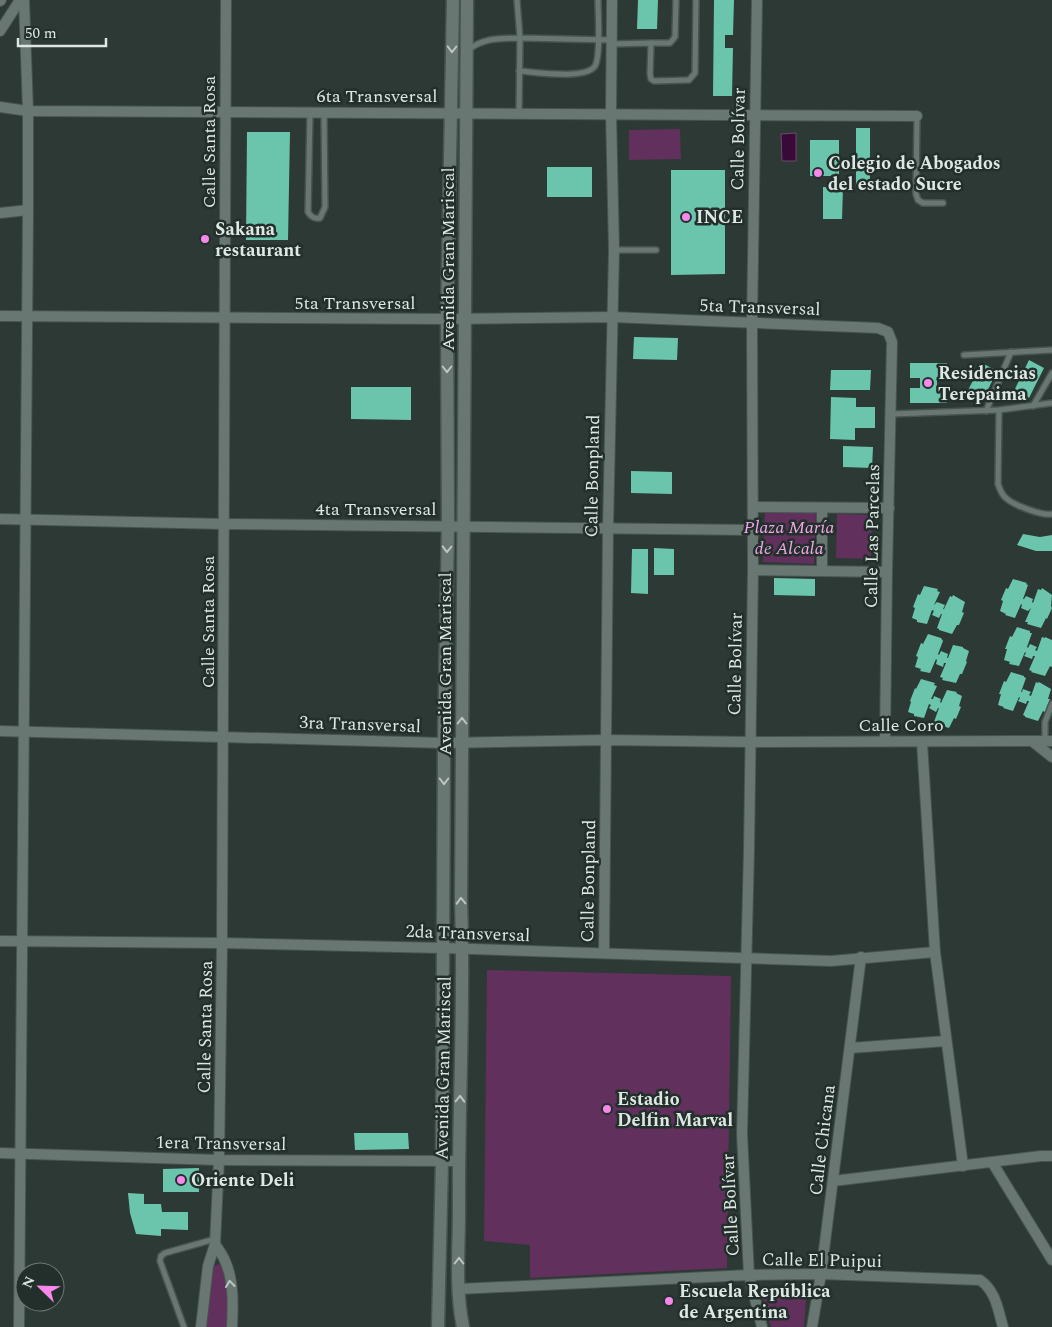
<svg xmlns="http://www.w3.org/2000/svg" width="1052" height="1327" viewBox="0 0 1052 1327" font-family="Spectral,serif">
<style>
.green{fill:#61305c}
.water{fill:#3a0a36;stroke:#6c4c6a}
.building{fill:#6bc5ac}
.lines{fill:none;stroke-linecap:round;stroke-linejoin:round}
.service-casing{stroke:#495450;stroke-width:8}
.minor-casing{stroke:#495450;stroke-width:12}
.tertiary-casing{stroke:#495450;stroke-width:15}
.service{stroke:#697773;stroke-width:5}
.minor{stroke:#697773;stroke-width:10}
.tertiary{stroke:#697773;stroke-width:12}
.oneway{stroke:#bcc5c2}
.poi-dot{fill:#f788eb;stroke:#222f2b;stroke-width:2}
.labels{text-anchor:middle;stroke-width:5;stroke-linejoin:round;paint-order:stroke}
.street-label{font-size:18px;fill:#dfe7e4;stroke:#222f2b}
.poi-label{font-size:18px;font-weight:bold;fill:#dfe7e4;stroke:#222f2b;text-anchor:start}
.park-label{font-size:18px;font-style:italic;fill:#f3a6e9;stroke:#222f2b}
</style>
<rect width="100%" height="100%" fill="#2c3935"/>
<!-- green -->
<g class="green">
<polygon points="680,129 681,159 629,160 629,130"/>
<polygon points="765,510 816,512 814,564 763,562"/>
<polygon points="837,514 872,515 871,559 836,558"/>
<polygon points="487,970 731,976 727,1268 530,1278 530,1245 484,1241"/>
<polygon points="219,1264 223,1265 230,1305 230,1327 203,1327 214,1266"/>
<polygon points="807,1285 804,1327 771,1327 759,1287"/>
</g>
<!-- water -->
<polygon class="water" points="796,133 796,161 782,161 781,134"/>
<!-- building -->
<g class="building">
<polygon points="638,0 658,0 657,29 637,29"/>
<polygon points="714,0 734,0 733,35 725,35 725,48 733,48 732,96 713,96"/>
<rect x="856" y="128" width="14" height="58"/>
<polygon points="247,132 290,132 288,240 246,240"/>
<rect x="810" y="140" width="29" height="36"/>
<rect x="547" y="167" width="45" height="30"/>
<polygon points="671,170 725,170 725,274 671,275"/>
<polygon points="823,187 843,188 842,219 823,219"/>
<polygon points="634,337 678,338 677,360 633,359"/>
<polygon points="1029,360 1044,368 1028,400 1013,393"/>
<polygon points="910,363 947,363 947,378 937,378 937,388 947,388 947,403 910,403 910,388 920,388 920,378 910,378"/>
<polygon points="982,363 997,371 981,404 965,396"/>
<polygon points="831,370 871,370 870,390 830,390"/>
<polygon points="351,387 411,387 411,420 351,419"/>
<polygon points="831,397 856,398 856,407 875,407 875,428 855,428 855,440 830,439"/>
<polygon points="843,446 873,447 872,468 843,467"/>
<polygon points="631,471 672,472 672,494 631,493"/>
<polygon points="1023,534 1040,537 1052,535 1052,551 1036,551 1017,545"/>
<polygon points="654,548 674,549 674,575 654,575"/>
<polygon points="632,549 648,549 648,594 631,593"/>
<polygon points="774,578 815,579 815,596 774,595"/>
<polygon points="1013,579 1027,583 1026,584 1028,585 1023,599 1024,599 1026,596 1033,599 1032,602 1033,603 1038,589 1041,590 1042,588 1052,595 1051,606 1052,608 1047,619 1046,618 1041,628 1027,624 1028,622 1025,622 1031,608 1028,611 1021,608 1022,605 1021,604 1015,618 1005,615 1006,614 1000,611 1003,601 1001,600 1006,588 1008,589"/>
<polygon points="924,586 938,589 937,591 940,592 934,605 937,602 945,605 943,609 944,609 950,596 952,597 953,595 965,602 962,612 964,613 959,625 957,625 952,634 939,630 939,629 937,628 942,614 941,614 939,618 932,615 934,611 932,610 927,624 917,622 917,620 912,618 915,608 913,607 918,594 920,595"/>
<polygon points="1017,627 1030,631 1030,633 1032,633 1027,647 1028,648 1030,644 1037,647 1035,650 1037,651 1042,637 1045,638 1045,637 1052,640 1052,666 1051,667 1050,666 1045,676 1031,672 1032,671 1029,670 1035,656 1033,656 1032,659 1024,656 1026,653 1025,652 1019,666 1009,664 1010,662 1004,660 1007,649 1005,649 1010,636 1012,637"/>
<polygon points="928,634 941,638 943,641 938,654 939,655 941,651 948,654 947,658 948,658 953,645 963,647 963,648 969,651 966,661 967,662 962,674 960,674 956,683 942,680 943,678 940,677 946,663 944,663 943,667 936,664 937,660 936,659 930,673 920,671 921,669 915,667 918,657 916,656 921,643 923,644"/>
<polygon points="1011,672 1024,676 1024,677 1026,678 1021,692 1022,692 1023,689 1031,692 1029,695 1031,696 1036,682 1038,683 1039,682 1051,689 1048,699 1050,699 1045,712 1043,711 1038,721 1025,717 1025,716 1023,715 1029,701 1027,701 1026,704 1018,701 1020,698 1019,697 1013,711 1003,708 1004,707 998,705 1001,694 999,694 1004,681 1006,682"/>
<polygon points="921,679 935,683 934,685 937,686 931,699 933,699 934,696 941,699 940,702 941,703 947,690 957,692 956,693 962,696 959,706 961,707 956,719 954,718 949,728 936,724 936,723 934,722 939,708 938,708 936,712 929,708 931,705 929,704 924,718 914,716 914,714 908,712 911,702 910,701 915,688 916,689"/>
<polygon points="354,1133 408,1133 409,1149 355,1150"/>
<polygon points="199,1168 199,1192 163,1192 163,1169"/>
<polygon points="128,1193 144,1194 144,1204 161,1204 162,1212 188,1212 188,1230 161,1229 161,1236 136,1234 130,1213"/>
</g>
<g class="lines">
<defs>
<g id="service">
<polyline points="517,0 520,38 611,40"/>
<polyline points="651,43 670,43 675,37 676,0"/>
<polyline points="612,44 651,43 650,74 651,79 654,81 689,80 695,73 696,0"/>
<path d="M 468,50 C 485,37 499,39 520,38 L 519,113"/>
<path d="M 519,71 C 535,72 586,80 595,66 C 601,56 598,14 598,0"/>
<path d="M 310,113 L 308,212 C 311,217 314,219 320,218 L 325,207 L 324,112"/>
<polyline points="917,116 916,194 918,200 923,203 943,203"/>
<polyline points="614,250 656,250"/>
<polyline points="964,355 1052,350"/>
<polyline points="1033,406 1052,373"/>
<path d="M 999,410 L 998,484 C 1000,489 1001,494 1006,498 C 1013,505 1042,516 1052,514"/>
<polyline points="986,411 1011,352"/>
<polyline points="891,414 999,410 1052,403"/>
<polyline points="1045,741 1045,722 1052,704"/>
<polyline points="184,1327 160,1261 161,1256 165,1253 215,1239"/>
</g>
<g id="minor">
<polyline points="757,0 752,323 753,570 749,850 742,1134 749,1275 762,1327"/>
<polyline points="0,1 1,0"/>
<polyline points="0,31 20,0"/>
<polyline points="0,107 28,111 917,116"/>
<polyline points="0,213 28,210"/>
<polyline points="0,316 447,319 612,317 878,328 888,332 892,342 887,572 885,741"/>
<polyline points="753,507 889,508"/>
<polyline points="0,519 224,524 752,530"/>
<polyline points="753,570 887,572"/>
<polyline points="822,571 822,508"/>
<polyline points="0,731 444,743 606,740 750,742 1052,741"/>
<polyline points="1032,741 1052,757"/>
<polyline points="922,742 935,952 963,1166"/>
<polyline points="0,941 222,943 443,948 831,961 935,952"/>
<polyline points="604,953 608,528 614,250 611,114 612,0"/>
<polyline points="850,1048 946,1041"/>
<polyline points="0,1153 219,1160 459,1161"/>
<polyline points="992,1162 1052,1260"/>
<polyline points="833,1181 1041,1156 1052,1156"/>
<path d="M 215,1244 C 218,1249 223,1255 225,1261 C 234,1280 233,1306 232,1327"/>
<path d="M 459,1289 L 749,1275 L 821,1274 L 980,1280 C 996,1291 998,1310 1003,1327"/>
<polyline points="19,1327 28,210 28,111 24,0"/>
<polyline points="201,1327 208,1266 215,1244 219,1160 222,943 226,0"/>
<polyline points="812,1327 821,1274 861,957"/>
</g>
<g id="tertiary">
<polyline points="438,1327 442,1161 444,743 448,526 447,319 453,0"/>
<path d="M 463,1327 C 455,1289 459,1248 459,1210 C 458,1107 465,1004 461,902 L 467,0"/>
</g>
</defs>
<!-- service casing -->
<use href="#service" class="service-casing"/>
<!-- minor casing -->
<use href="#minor" class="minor-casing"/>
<!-- tertiary casing -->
<use href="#tertiary" class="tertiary-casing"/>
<!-- service -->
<use href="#service" class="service"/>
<!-- minor -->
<use href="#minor" class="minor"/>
<!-- tertiary -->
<use href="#tertiary" class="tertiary"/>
</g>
<!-- one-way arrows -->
<defs><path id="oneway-chevron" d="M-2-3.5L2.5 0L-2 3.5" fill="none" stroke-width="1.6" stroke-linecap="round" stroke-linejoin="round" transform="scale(1.25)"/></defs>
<g class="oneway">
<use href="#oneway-chevron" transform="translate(452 49) rotate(91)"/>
<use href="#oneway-chevron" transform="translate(447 369) rotate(90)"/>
<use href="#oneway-chevron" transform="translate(447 549) rotate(91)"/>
<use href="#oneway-chevron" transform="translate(462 721) rotate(-90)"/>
<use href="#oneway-chevron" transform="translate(444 781) rotate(90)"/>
<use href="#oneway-chevron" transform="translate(461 901) rotate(-91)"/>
<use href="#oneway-chevron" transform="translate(460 1099) rotate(-89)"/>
<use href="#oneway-chevron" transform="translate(459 1261) rotate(-90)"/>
<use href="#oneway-chevron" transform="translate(230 1284) rotate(-96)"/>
</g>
<!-- markers -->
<g class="poi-dot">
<circle cx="818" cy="173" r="5"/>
<circle cx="686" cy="217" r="5"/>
<circle cx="205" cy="239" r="5"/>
<circle cx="928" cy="383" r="5"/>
<circle cx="607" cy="1109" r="5"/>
<circle cx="181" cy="1180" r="5"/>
<circle cx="669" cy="1301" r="5"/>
</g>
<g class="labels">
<!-- street labels -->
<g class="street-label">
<text x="377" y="102">6ta Transversal</text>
<text transform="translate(738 139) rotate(-89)" y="6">Calle Bolívar</text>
<text transform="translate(209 142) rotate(-90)" y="6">Calle Santa Rosa</text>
<text transform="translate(448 259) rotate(-90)" y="6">Avenida Gran Mariscal</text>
<text x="355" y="309">5ta Transversal</text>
<text transform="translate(760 307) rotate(2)" y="6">5ta Transversal</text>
<text transform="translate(592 476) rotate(-89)" y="6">Calle Bonpland</text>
<text x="376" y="515">4ta Transversal</text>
<text transform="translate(872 536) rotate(-89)" y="6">Calle Las Parcelas</text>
<text transform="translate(208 622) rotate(-90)" y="6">Calle Santa Rosa</text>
<text transform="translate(445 664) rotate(-90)" y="6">Avenida Gran Mariscal</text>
<text transform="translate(735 664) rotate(-89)" y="6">Calle Bolívar</text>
<text transform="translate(360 724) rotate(2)" y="6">3ra Transversal</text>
<text x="901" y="731">Calle Coro</text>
<text transform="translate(588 881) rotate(-89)" y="6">Calle Bonpland</text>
<text transform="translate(468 933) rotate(2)" y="6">2da Transversal</text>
<text transform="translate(205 1027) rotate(-89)" y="6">Calle Santa Rosa</text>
<text transform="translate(443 1068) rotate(-89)" y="6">Avenida Gran Mariscal</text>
<text transform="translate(822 1140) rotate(-83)" y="6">Calle Chicana</text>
<text transform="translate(221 1143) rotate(1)" y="6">1era Transversal</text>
<text transform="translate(730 1205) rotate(-93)" y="6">Calle Bolívar</text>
<text transform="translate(822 1260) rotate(1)" y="6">Calle El Puipui</text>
</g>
<!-- poi labels -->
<g class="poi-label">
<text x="828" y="169">Colegio de Abogados<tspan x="828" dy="21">del estado Sucre</tspan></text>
<text x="696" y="223">INCE</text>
<text x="215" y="235">Sakana<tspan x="215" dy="21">restaurant</tspan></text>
<text x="938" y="379">Residencias<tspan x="938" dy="21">Terepaima</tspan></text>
<text x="617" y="1105">Estadio<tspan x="617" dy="21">Delfin Marval</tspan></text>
<text x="191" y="1186">Oriente Deli</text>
<text x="679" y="1297">Escuela República<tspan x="679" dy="21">de Argentina</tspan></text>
</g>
<!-- park labels -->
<g class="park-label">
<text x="789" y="533">Plaza María<tspan x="789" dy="21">de Alcala</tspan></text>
</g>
</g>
<!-- north arrow -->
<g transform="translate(40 1287) rotate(293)"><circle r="24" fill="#222f2b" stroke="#6e7975"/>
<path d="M0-4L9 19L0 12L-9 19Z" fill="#f788eb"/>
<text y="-8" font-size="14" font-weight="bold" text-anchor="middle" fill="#dfe7e4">N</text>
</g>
<!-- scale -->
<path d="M18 38v8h88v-8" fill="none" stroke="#dfe7e4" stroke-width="2.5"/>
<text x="25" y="38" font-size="15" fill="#dfe7e4" stroke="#222f2b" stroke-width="4" paint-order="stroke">50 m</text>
</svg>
